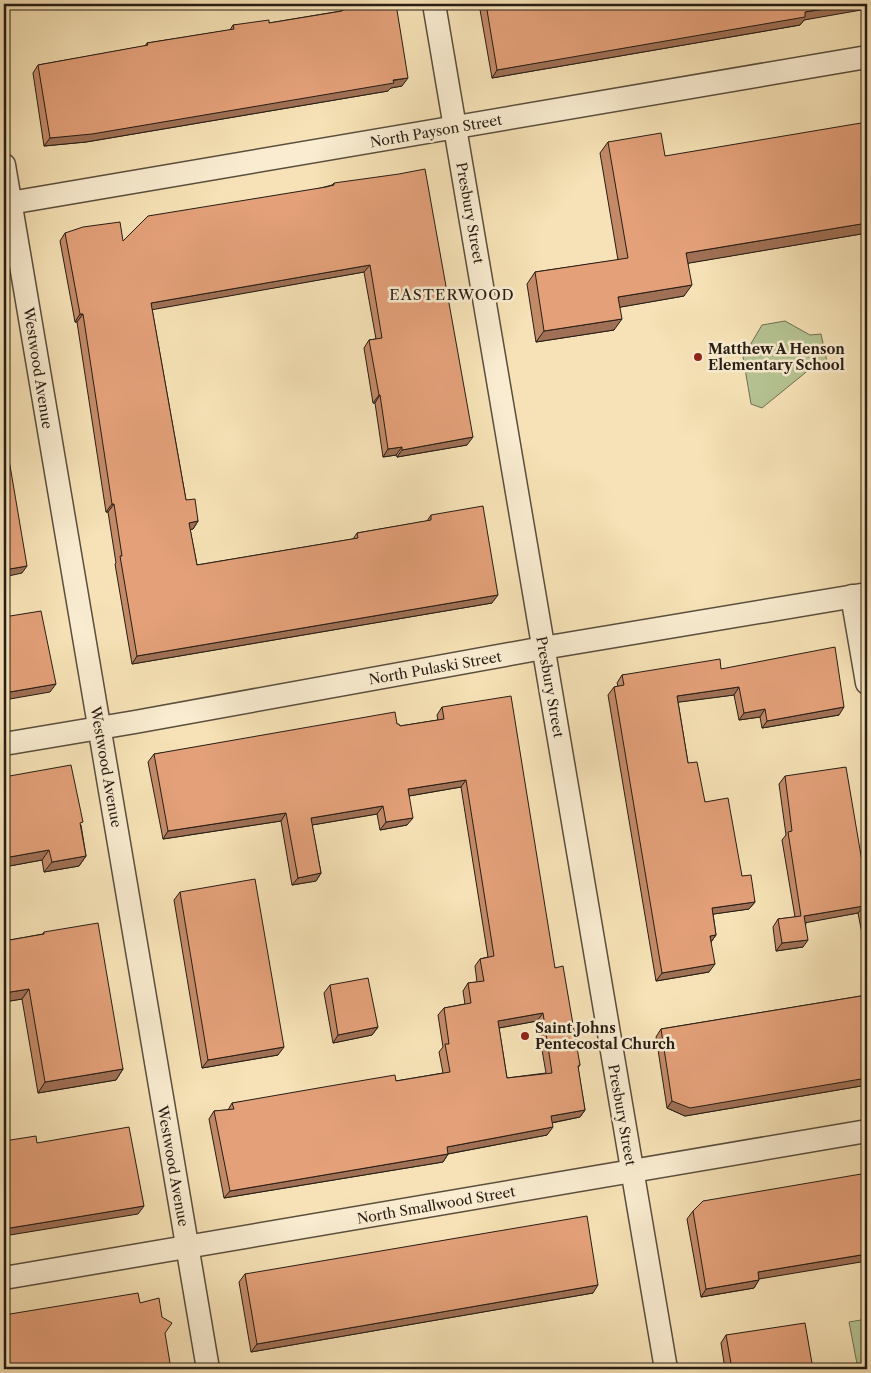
<svg xmlns="http://www.w3.org/2000/svg" width="871" height="1373" viewBox="0 0 871 1373" font-family="'Libre Caslon Text',serif">
<style>
.green{fill:#b6c493;stroke:#6e7054}
.lines{fill:none;stroke-linecap:round;stroke-linejoin:round}
.minor-casing{stroke:#5a4e3d;stroke-width:25}
.minor{stroke:#f9ecd0;stroke-width:22}
.wall{fill:#c38a68;stroke:#261d15;fill-rule:evenodd}
.shaded-wall{fill:#9f7055;stroke:#261d15}
.building{fill:#e3a079;stroke:#261d15;fill-rule:evenodd}
.poi-dot{fill:#8f2418;stroke:#f9ecd0;stroke-width:2}
.labels{text-anchor:middle;stroke-width:5;stroke-linejoin:round;paint-order:stroke}
.street-label{font-size:14px;fill:#261d15;stroke:#f9ecd0}
.poi-label{font-size:14px;font-weight:bold;fill:#261d15;stroke:#f9ecd0;text-anchor:start}
.neighbourhood-label{font-size:15px;letter-spacing:1px;fill:#261d15;stroke:#f9ecd0}
</style>
<rect width="100%" height="100%" fill="#f6e2b6"/>
<filter id="stains"><feTurbulence type="fractalNoise" baseFrequency=".004" numOctaves="4"/><feColorMatrix values="0 0 0 0 .2 0 0 0 0 .09 0 0 0 0 .02 0 0 0 .5 -.17"/></filter>
<radialGradient id="worn" r=".72"><stop offset=".6" stop-color="#630" stop-opacity="0"/><stop offset="1" stop-color="#630" stop-opacity=".3"/></radialGradient>
<!-- green -->
<g class="green">
<polygon points="785,321 810,335 821,334 827,362 816,364 762,408 751,404 743,357 762,325"/>
<polygon points="867,1319 867,1369 858,1369 849,1322"/>
</g>
<g class="lines">
<defs>
<g id="minor">
<polyline points="434,4 666,1369"/>
<polyline points="4,165 208,1369"/>
<polyline points="4,204 867,57"/>
<polyline points="852,596 867,683"/>
<polyline points="4,744 135,722 543,648 867,594"/>
<polyline points="4,1278 867,1131"/>
</g>
</defs>
<!-- minor casing -->
<use href="#minor" class="minor-casing"/>
<!-- minor -->
<use href="#minor" class="minor"/>
</g>
<!-- wall -->
<g class="wall">
<polygon points="479,4 867,4 804,20 800,25 492,78"/>
<polygon points="342,10 402,86 391,88 388,91 86,142 44,146 33,73 38,65 145,46 147,43 230,30 233,25 269,23 341,11"/>
<polygon points="608,142 665,156 867,233 688,263 684,296 620,307 614,330 536,342 527,284 535,272 618,260 600,153"/>
<polygon points="334,183 467,445 397,457 396,455 383,457 375,403 373,403 364,348 369,340 376,339 364,272 152,309 186,500 198,521 193,529 190,529 197,565 353,539 357,533 427,521 431,515 492,603 132,664 115,564 116,563 108,512 106,512 77,322 75,322 60,241 65,233 123,241 332,185"/>
<polygon points="721,669 839,715 762,728 760,717 739,720 734,695 678,702 688,763 705,802 755,902 749,909 713,914 716,935 711,942 709,972 656,981 608,695 614,687 618,686 617,683 622,675"/>
<path d="M 442,707 L 555,968 L 580,1065 L 578,1068 L 585,1110 L 580,1117 L 552,1123 L 547,1135 L 448,1154 L 443,1162 L 224,1198 L 209,1119 L 214,1111 L 228,1110 L 232,1103 L 396,1081 L 443,1073 L 439,1052 L 443,1047 L 438,1015 L 444,1008 L 465,1004 L 463,991 L 468,983 L 477,982 L 475,966 L 480,959 L 488,957 L 461,787 L 409,796 L 407,825 L 380,830 L 377,814 L 312,825 L 321,873 L 316,881 L 292,885 L 281,821 L 163,839 L 148,762 L 154,754 L 397,724 L 400,726 L 438,720 L 437,715 ZM 537,1021 L 546,1073 L 507,1078 L 499,1028 Z"/>
<polygon points="785,776 867,891 867,944 864,944 858,913 806,922 803,947 776,951 773,927 778,919 795,917 782,840 786,835 779,784"/>
<polygon points="4,777 81,825 86,856 79,866 44,872 42,860 4,867"/>
<polygon points="180,892 278,1055 202,1068 174,900"/>
<polygon points="44,932 123,1069 116,1080 38,1093 22,999 4,1002 4,941 43,934"/>
<polygon points="330,985 378,1027 372,1035 333,1043 324,993"/>
<polygon points="867,995 867,1085 685,1116 667,1108 656,1037 661,1029"/>
<polygon points="693,1211 759,1279 754,1288 701,1297 687,1219"/>
<polygon points="245,1274 593,1293 251,1352 239,1282"/>
<polygon points="726,1335 813,1369 725,1369 721,1343"/>
</g>
<!-- shaded-wall -->
<g class="shaded-wall">
<polygon points="856,4 867,4 867,9 804,20 800,25 492,78 497,70 805,12"/>
<polygon points="408,78 402,86 391,88 388,91 86,142 44,146 50,138"/>
<polygon points="867,223 867,233 678,265 686,253"/>
<polygon points="370,265 364,272 145,311 151,303"/>
<polygon points="692,285 684,296 610,309 618,297"/>
<polygon points="80,314 83,314 77,322 75,322"/>
<polygon points="622,319 614,330 536,342 544,331"/>
<polygon points="379,395 380,395 375,403 373,403"/>
<polygon points="473,437 467,445 397,457 402,450"/>
<polygon points="402,447 396,455 383,457 388,449"/>
<polygon points="112,504 114,504 108,512 106,512"/>
<polygon points="198,521 193,529 184,531 189,523"/>
<polygon points="27,566 22,573 4,577 4,570"/>
<polygon points="498,595 492,603 132,664 137,656"/>
<polygon points="56,684 50,692 4,700 4,693"/>
<polygon points="739,687 734,695 672,703 677,696"/>
<polygon points="844,707 839,715 762,728 767,721"/>
<polygon points="765,709 760,717 739,720 744,713"/>
<polygon points="466,780 461,787 403,797 408,789"/>
<polygon points="383,806 377,814 306,826 311,818"/>
<polygon points="286,813 281,821 163,839 168,831"/>
<polygon points="413,818 407,825 380,830 386,822"/>
<polygon points="49,850 42,860 4,867 4,858"/>
<polygon points="86,856 79,866 44,872 52,862"/>
<polygon points="321,873 316,881 292,885 298,878"/>
<polygon points="755,902 749,909 707,915 712,908"/>
<polygon points="864,906 858,913 799,924 804,916"/>
<polygon points="716,935 711,942 710,936"/>
<polygon points="808,940 803,947 776,951 782,943"/>
<polygon points="715,964 709,972 656,981 662,973"/>
<polygon points="29,989 22,999 4,1002 4,993"/>
<polygon points="543,1013 537,1021 493,1029 498,1021"/>
<polygon points="378,1027 372,1035 333,1043 338,1035"/>
<polygon points="284,1047 278,1055 202,1068 208,1060"/>
<polygon points="123,1069 116,1080 38,1093 45,1082"/>
<polygon points="867,1078 867,1085 685,1116 667,1108 672,1101"/>
<polygon points="585,1110 580,1117 545,1124 551,1116"/>
<polygon points="553,1127 547,1135 442,1155 447,1147"/>
<polygon points="448,1154 443,1162 224,1198 230,1191"/>
<polygon points="144,1206 138,1214 4,1236 4,1229"/>
<polygon points="867,1254 867,1261 753,1280 758,1272"/>
<polygon points="759,1280 754,1288 701,1297 706,1289"/>
<polygon points="598,1285 593,1293 251,1352 257,1344"/>
</g>
<!-- building -->
<g class="building">
<polygon points="389,4 396,4 408,78 393,80 394,83 92,134 50,138 38,65 148,45 147,43 234,29 233,25 269,20 269,23 342,11 342,10"/>
<polygon points="486,4 856,4 805,12 805,17 497,70"/>
<polygon points="867,122 867,223 686,253 692,285 618,297 622,319 544,331 535,272 628,258 608,142 661,133 665,156"/>
<polygon points="425,169 473,437 402,450 402,447 388,449 380,395 379,395 369,340 382,338 370,265 151,303 186,500 195,499 198,521 189,523 197,565 358,538 357,533 431,520 431,515 483,506 498,595 137,656 120,556 122,556 114,504 112,504 83,314 80,314 65,233 83,227 120,222 123,241 148,216 326,187 334,185 334,183 399,174"/>
<polygon points="4,430 27,566 4,570"/>
<polygon points="41,611 56,684 4,693 4,617"/>
<polygon points="835,647 844,707 767,721 765,709 744,713 739,687 677,696 688,763 697,762 705,802 728,798 742,876 751,875 755,902 712,908 716,935 710,936 715,964 662,973 614,687 624,685 622,675 720,659 721,669"/>
<path d="M 511,696 L 555,968 L 563,966 L 580,1065 L 578,1066 L 585,1110 L 551,1116 L 553,1127 L 447,1147 L 448,1154 L 230,1191 L 214,1111 L 234,1109 L 232,1103 L 324,1087 L 395,1075 L 396,1081 L 450,1072 L 445,1044 L 449,1044 L 444,1008 L 471,1003 L 468,983 L 484,981 L 480,959 L 494,956 L 466,780 L 408,789 L 413,818 L 386,822 L 383,806 L 311,818 L 321,873 L 298,878 L 286,813 L 168,831 L 154,754 L 395,712 L 397,724 L 399,724 L 400,726 L 444,719 L 442,707 ZM 543,1013 L 552,1073 L 507,1078 L 498,1021 Z"/>
<polygon points="71,765 83,822 80,823 86,856 52,862 49,850 4,858 4,777"/>
<polygon points="846,767 867,891 867,924 864,906 804,916 808,940 782,943 778,919 801,916 788,832 792,831 785,776"/>
<polygon points="255,879 284,1047 208,1060 180,892"/>
<polygon points="98,923 123,1069 45,1082 29,989 4,993 4,941 44,934 44,932"/>
<polygon points="368,978 378,1027 338,1035 330,985"/>
<polygon points="867,995 867,1078 690,1108 672,1101 661,1029"/>
<polygon points="129,1127 144,1206 4,1229 4,1141 36,1136 37,1143"/>
<polygon points="867,1173 867,1254 758,1272 759,1280 706,1289 693,1211 703,1201"/>
<polygon points="587,1216 598,1285 257,1344 245,1274"/>
<polygon points="138,1293 140,1303 159,1298 162,1317 172,1323 165,1333 171,1369 4,1369 4,1315"/>
<polygon points="805,1323 813,1369 732,1369 726,1335"/>
<polygon points="632,1365 632,1369 609,1369"/>
</g>
<!-- markers -->
<g class="poi-dot">
<circle cx="698" cy="357" r="5"/>
<circle cx="525" cy="1036" r="5"/>
</g>
<g class="labels">
<!-- street labels -->
<g class="street-label">
<text transform="translate(436 131) rotate(-10)" y="5">North Payson Street</text>
<text transform="translate(470 213) rotate(80)" y="5">Presbury Street</text>
<text transform="translate(38 368) rotate(81)" y="5">Westwood Avenue</text>
<text transform="translate(435 668) rotate(-10)" y="5">North Pulaski Street</text>
<text transform="translate(550 687) rotate(80)" y="5">Presbury Street</text>
<text transform="translate(106 767) rotate(80)" y="5">Westwood Avenue</text>
<text transform="translate(622 1115) rotate(80)" y="5">Presbury Street</text>
<text transform="translate(173 1166) rotate(80)" y="5">Westwood Avenue</text>
<text transform="translate(436 1205) rotate(-10)" y="5">North Smallwood Street</text>
</g>
<!-- poi labels -->
<g class="poi-label">
<text x="708" y="354">Matthew A Henson<tspan x="708" dy="16">Elementary School</tspan></text>
<text x="535" y="1033">Saint Johns<tspan x="535" dy="16">Pentecostal Church</tspan></text>
</g>
<!-- neighbourhood labels -->
<g class="neighbourhood-label">
<text x="452" y="300">EASTERWOOD</text>
</g>
</g>
<!-- margin -->
<rect width="871" height="1373" fill="none" stroke="#f6e2b6" stroke-width="20"/>
<rect x="5" y="5" width="861" height="1363" fill="none" stroke="#261d15" stroke-width="2.5"/>
<rect x="10" y="10" width="851" height="1353" fill="none" stroke="#261d15"/>
<rect width="100%" height="100%" filter="url(#stains)"/>
<rect width="100%" height="100%" fill="url(#worn)"/>
</svg>
